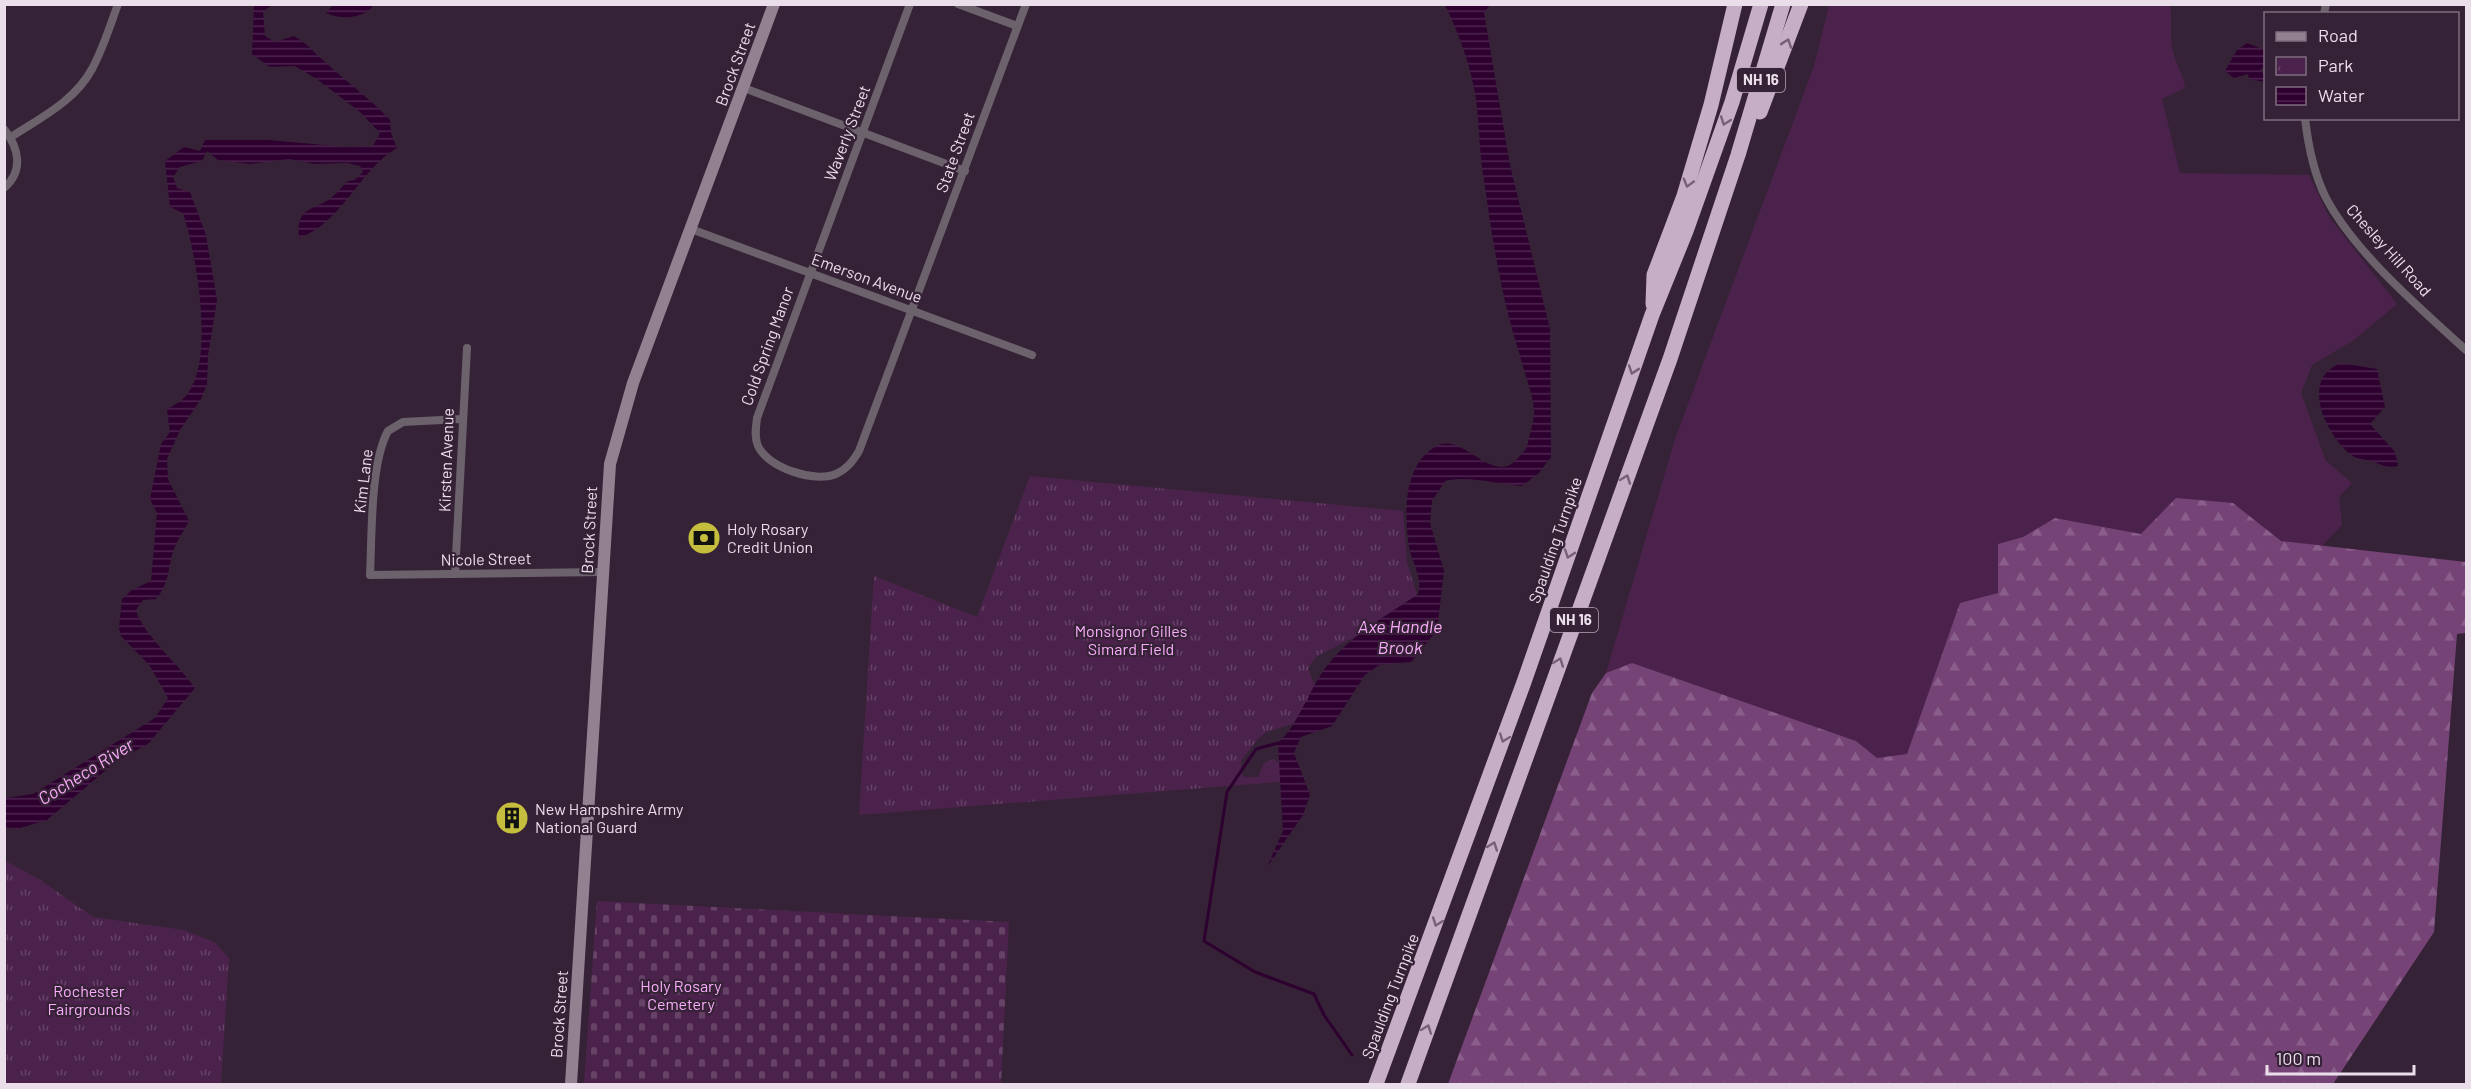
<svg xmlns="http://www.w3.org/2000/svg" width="2471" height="1089" viewBox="0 0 2471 1089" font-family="Barlow,sans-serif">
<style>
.green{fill:#4b224c}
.forest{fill:url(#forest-firs)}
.cemetery{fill:url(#cemetery-stones)}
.park{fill:url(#park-tufts)}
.water{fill:url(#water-rules)}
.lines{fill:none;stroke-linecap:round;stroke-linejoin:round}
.stream{stroke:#2d0030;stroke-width:3}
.street{stroke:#6c626c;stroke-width:8}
.secondary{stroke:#918191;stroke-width:12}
.highway{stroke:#c7aec7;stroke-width:15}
.oneway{stroke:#776177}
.labels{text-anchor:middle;stroke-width:4.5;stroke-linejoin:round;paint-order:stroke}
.shield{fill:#362236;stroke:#b5a6b5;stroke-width:1.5}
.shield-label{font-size:15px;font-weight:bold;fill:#ebdeeb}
.street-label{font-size:16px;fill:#ebdeeb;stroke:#362236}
.poi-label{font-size:16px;fill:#ebdeeb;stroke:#362236;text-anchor:start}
.park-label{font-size:16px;fill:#f9adfa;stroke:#362236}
.water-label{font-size:18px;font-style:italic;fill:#f7abf8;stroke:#362236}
</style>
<defs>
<pattern id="forest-firs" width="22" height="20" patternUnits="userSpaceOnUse" patternTransform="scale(1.5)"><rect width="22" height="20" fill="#764377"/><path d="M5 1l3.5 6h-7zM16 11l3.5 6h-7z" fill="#8a5e8a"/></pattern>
<pattern id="cemetery-stones" width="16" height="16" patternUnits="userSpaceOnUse" patternTransform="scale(1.5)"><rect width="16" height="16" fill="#4b224c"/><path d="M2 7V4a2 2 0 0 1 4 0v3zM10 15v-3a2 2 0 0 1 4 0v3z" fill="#654266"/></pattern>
<pattern id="park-tufts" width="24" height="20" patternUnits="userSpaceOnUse" patternTransform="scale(1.5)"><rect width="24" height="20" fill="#4b224c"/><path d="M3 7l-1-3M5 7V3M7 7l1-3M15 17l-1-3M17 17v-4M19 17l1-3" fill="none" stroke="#654266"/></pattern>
<pattern id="water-rules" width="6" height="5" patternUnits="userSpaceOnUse" patternTransform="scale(1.5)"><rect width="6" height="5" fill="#2d0030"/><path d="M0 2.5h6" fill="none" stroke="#4c254e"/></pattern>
</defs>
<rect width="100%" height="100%" fill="#362236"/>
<!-- green -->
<path class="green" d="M 1829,5 L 2170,5 C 2173,20 2169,37 2173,52 C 2176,65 2184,75 2185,88 L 2162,99 L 2180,173 L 2309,175 L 2329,217 L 2397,304 L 2354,340 L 2312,365 L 2301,393 L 2326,461 L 2352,483 L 2339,497 L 2342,525 L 2322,546 L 2280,541 L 2233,503 L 2141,534 L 2055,518 L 2023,537 L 1998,544 L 1998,593 L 1960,604 L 1907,754 L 1877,758 L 1856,741 L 1632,663 L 1606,673 L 1675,439 L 1814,66 Z"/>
<!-- forest -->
<polygon class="forest" points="2176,498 2233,503 2281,541 2466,562 2466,633 2457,634 2434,932 2333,1084 1448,1084 1592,693 1606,673 1632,663 1856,741 1877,758 1907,754 1960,603 1998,593 1998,544 2023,537 2055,518 2141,534"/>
<!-- cemetery -->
<polygon class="cemetery" points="597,901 1009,922 1001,1084 584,1084"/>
<!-- park -->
<g class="park">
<polygon points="1030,476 1403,511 1407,563 1420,604 1317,656 1308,668 1315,687 1309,713 1292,724 1266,732 1257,740 1241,761 1241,773 1245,777 1258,777 1264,763 1273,759 1282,764 1291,781 859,815 874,576 977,617"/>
<polygon points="4,860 42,881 93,917 184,930 214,942 229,958 221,1084 5,1084"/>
</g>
<!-- water -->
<g class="water">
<path d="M 256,5 L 273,5 L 263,11 L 265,36 L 275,42 L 294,36 C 307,43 312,51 323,60 C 345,81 370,98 390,120 L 391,133 L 397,148 C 359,170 342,223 299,238 C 295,206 314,211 331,198 C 337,193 343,186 348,181 L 355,180 L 363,172 L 360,166 L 347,163 L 314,164 L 289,159 L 249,164 L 218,160 L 207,151 L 202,161 L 180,167 L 173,177 L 177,188 L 190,192 L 206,235 L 217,300 L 208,355 L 207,384 L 201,399 L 180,430 L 167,459 L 168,479 L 189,521 C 184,531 175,543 172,555 C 168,571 168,585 156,599 L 143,600 L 136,610 C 141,632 180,666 195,688 L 148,744 L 118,760 L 47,820 L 17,829 L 5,827 L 5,798 L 33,794 L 155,718 L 168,698 L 150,666 L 121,636 L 119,628 L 122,599 L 132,590 L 151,581 L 157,513 L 150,499 L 161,444 L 170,432 L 167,410 C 173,405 184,400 188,393 C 215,357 196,253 183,213 L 170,207 L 165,161 L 184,147 L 200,151 L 205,140 L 269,140 L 346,147 L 373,146 L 380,133 L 360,112 L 318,80 L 295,66 L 270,67 L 252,54 L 254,6 Z"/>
<path d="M 333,5 L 333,4 L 374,5 C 363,19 342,20 326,13 Z"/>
<path d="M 1445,5 L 1490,5 L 1484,13 L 1510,165 L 1550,329 L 1551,457 L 1539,473 L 1522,486 C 1497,484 1468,475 1445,481 L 1432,501 L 1430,523 L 1444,571 L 1437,630 L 1411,662 L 1379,665 L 1365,675 L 1332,726 L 1301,737 L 1294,753 L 1310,795 L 1303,815 L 1267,867 L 1283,831 L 1278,743 C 1302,720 1309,687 1330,662 C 1353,634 1388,615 1418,594 C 1423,576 1412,564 1409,547 C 1404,514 1403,466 1435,447 C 1464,429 1492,490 1519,457 C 1521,454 1526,450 1527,446 C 1528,444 1534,418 1534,415 C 1535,405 1530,390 1527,380 C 1519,351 1509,322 1503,292 C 1494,251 1488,208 1482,167 C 1479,144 1479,121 1476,99 C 1471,66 1459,34 1445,5 Z"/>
<polygon points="2247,43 2265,50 2265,66 2260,70 2265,75 2265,82 2249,79 2248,74 2234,78 2225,71 2237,50"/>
<path d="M 2341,363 L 2377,369 L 2385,407 L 2370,424 L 2395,452 L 2398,466 C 2386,468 2382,465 2372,461 C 2365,459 2357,460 2350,454 C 2326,434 2299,379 2341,363 Z"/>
</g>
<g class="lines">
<!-- stream -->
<polyline class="stream" points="1278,743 1256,749 1227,792 1204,941 1255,972 1314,994 1324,1015 1352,1055"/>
<!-- street -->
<g class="street">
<path d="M 910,4 L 757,418 C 756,427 754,437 758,446 C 768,468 815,483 836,474 C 847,469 853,461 859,451 L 1026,4"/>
<polyline points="958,4 1017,26"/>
<polyline points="2324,14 2326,4"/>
<polyline points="744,88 965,171"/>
<path d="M 2305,118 C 2308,145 2314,174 2326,198 C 2355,253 2421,309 2466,350"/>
<path d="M 4,129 C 19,148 24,171 4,188"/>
<path d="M 11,137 C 40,118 75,101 92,69 C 103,49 110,26 118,4"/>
<polyline points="691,229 1032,355"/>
<path d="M 461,419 L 403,422 L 388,431 C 370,463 372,537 370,575 L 603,572"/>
<polyline points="455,574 467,348"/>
</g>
<!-- secondary -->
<polyline class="secondary" points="571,1084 610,464 633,383 774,4"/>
<!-- highway -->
<g class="highway">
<polyline points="1760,112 1801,4"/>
<polyline points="1653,304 1654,275 1684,196 1711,105 1735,4"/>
<polyline points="1376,1084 1524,682 1652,315 1686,231 1732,102 1761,4"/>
<polyline points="1408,1084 1670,359 1738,155 1783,4"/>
</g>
</g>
<!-- one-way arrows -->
<defs><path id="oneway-chevron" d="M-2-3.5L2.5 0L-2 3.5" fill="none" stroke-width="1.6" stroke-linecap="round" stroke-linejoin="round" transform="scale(1.5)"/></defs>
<g class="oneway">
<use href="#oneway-chevron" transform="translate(1787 43) rotate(-71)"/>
<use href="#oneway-chevron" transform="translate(1725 121) rotate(110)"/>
<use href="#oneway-chevron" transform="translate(1688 183) rotate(106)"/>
<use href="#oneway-chevron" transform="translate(1633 370) rotate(109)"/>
<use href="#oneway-chevron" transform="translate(1626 479) rotate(-70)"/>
<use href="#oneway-chevron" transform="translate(1569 554) rotate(109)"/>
<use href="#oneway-chevron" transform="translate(1559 662) rotate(-70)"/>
<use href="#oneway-chevron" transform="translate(1504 738) rotate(110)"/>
<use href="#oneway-chevron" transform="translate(1493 846) rotate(-70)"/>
<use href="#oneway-chevron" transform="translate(1437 922) rotate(110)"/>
<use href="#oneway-chevron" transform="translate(1427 1029) rotate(-70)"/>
</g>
<!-- icons -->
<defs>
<symbol id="bank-disc" viewBox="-11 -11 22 22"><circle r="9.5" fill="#c4bd3e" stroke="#362236"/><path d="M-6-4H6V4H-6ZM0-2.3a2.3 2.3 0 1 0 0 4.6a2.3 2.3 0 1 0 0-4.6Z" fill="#111"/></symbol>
<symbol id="building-disc" viewBox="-11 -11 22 22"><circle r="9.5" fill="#c4bd3e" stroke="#362236"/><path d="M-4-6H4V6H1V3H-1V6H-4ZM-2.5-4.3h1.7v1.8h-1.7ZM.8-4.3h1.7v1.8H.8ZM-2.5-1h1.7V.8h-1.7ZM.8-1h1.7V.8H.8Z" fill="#111"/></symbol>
</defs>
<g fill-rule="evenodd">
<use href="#bank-disc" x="685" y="519" width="38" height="38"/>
<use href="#building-disc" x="493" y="799" width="38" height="38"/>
</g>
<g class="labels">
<!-- shield labels -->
<g class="shield">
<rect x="1737" y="68" width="48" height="24" rx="4.5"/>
<rect x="1550" y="608" width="48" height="24" rx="4.5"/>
</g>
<g class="shield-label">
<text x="1761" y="85">NH 16</text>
<text x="1574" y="625">NH 16</text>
</g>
<!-- street labels -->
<g class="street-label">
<text transform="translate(735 64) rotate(-70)" y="6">Brock Street</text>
<text transform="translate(847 133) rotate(-69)" y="6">Waverly Street</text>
<text transform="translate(955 152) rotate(-70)" y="6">State Street</text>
<text transform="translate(2389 250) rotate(48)" y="6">Chesley Hill Road</text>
<text transform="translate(867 278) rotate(20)" y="6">Emerson Avenue</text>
<text transform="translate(767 346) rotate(-70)" y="6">Cold Spring Manor</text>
<text transform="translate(446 460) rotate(-88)" y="6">Kirsten Avenue</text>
<text transform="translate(363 481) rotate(-83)" y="6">Kim Lane</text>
<text transform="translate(589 530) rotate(-87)" y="6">Brock Street</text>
<text transform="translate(1555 540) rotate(-71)" y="6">Spaulding Turnpike</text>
<text transform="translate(486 559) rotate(-1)" y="6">Nicole Street</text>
<text transform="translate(1390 996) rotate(-69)" y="6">Spaulding Turnpike</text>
<text transform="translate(559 1014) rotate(-86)" y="6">Brock Street</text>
</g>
<!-- poi labels -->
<g class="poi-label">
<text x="727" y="535">Holy Rosary<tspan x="727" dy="18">Credit Union</tspan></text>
<text x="535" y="815">New Hampshire Army<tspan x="535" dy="18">National Guard</tspan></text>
</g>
<!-- park labels -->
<g class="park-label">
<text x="1131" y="637">Monsignor Gilles<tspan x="1131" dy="18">Simard Field</tspan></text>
<text x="681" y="992">Holy Rosary<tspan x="681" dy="18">Cemetery</tspan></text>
<text x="89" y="997">Rochester<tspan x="89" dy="18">Fairgrounds</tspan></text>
</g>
<!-- water labels -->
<g class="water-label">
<text x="1400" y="633">Axe Handle<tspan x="1400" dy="21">Brook</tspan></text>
<text transform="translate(86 772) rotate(-32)" y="6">Cocheco River</text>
</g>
</g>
<!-- border -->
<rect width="2471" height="1089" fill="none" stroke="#ebdeeb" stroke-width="12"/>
<!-- legend -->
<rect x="2264" y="12" width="195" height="108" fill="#362236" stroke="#7e6d7e" stroke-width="1.5"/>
<rect x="2276" y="32" width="30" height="9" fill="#918191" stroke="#7e6d7e" stroke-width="1.5"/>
<text x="2318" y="42" font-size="18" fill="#ebdeeb">Road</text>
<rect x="2276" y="57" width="30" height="18" fill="url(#park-tufts)" stroke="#7e6d7e" stroke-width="1.5"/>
<text x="2318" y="72" font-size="18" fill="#ebdeeb">Park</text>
<rect x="2276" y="87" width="30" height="18" fill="url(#water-rules)" stroke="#7e6d7e" stroke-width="1.5"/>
<text x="2318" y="102" font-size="18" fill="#ebdeeb">Water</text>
<!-- scale -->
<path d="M2267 1065v9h147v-9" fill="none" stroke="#ebdeeb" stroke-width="3"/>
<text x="2276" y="1065" font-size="18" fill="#ebdeeb" stroke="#362236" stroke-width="4.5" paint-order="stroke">100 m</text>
</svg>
